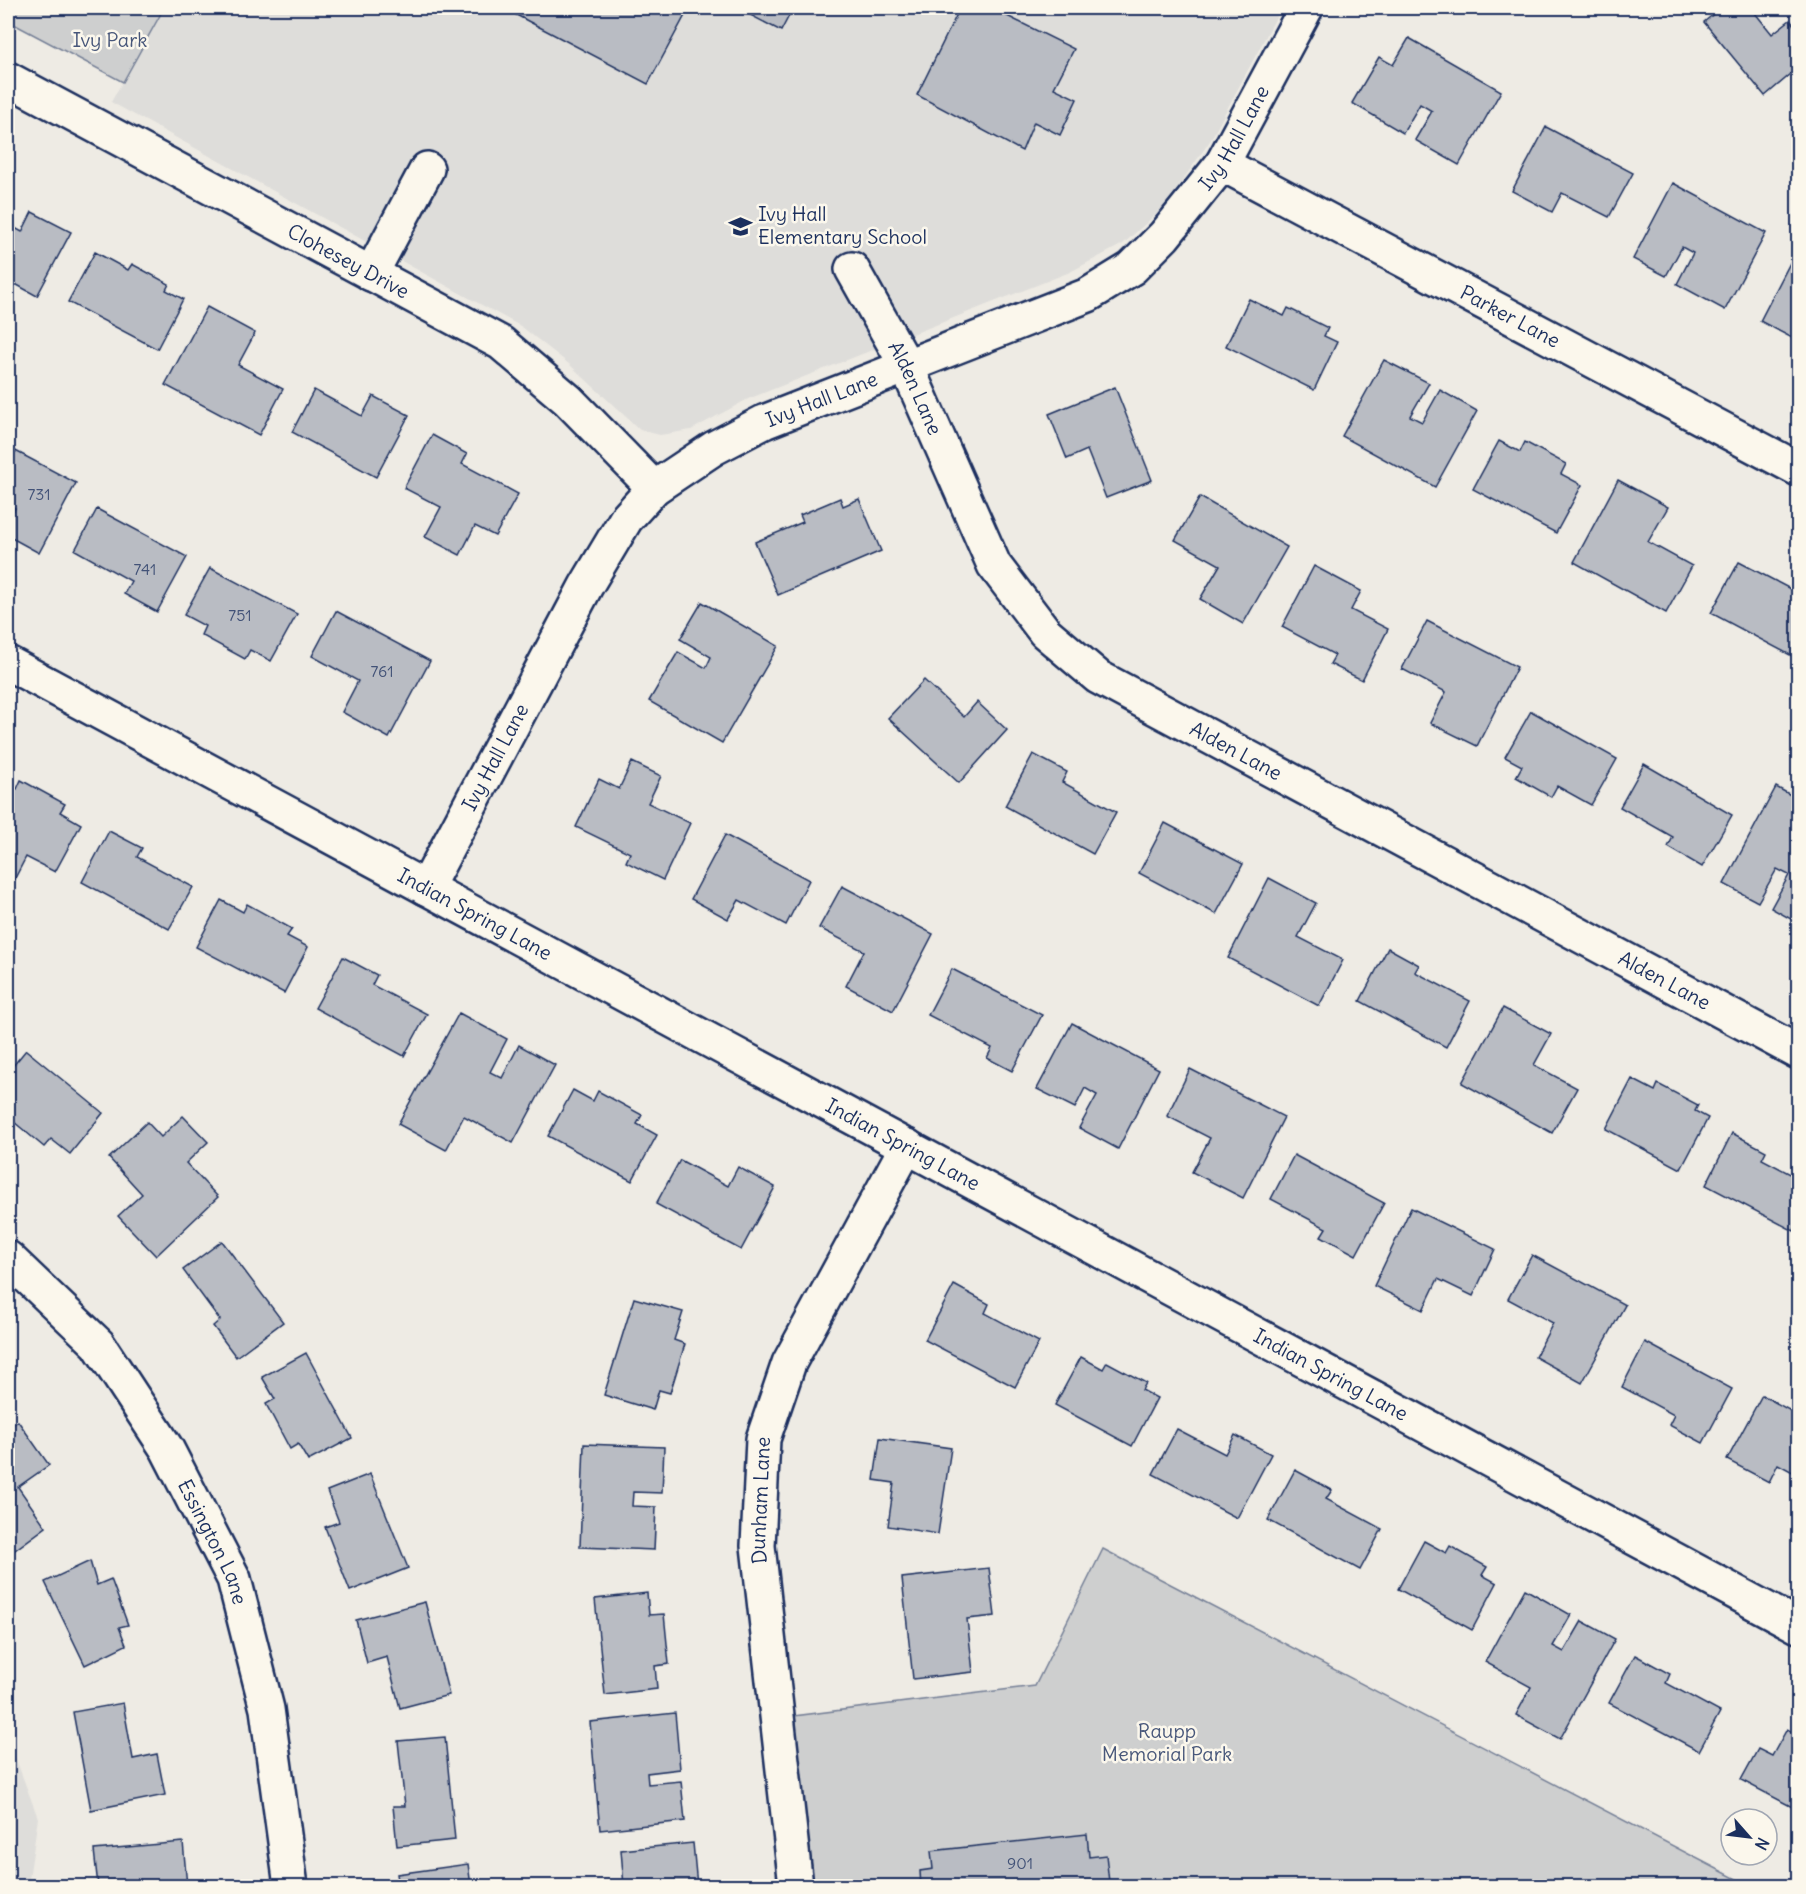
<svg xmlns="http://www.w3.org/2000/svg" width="1806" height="1894" viewBox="0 0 1806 1894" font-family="Delius,sans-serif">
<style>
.built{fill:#deddda}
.green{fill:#cecfcf;stroke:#747f96;stroke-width:1.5}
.building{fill:#b9bcc3;stroke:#1b2f5e;stroke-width:1.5}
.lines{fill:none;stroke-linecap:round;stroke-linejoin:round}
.minor-casing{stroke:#1b2f5e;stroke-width:38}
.minor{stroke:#fbf7ec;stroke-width:33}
.labels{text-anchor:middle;stroke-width:5;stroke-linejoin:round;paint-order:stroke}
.number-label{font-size:16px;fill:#425277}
.park-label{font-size:20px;fill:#48577a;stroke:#fbf7ec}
.street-label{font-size:20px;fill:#1b2f5e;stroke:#fbf7ec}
.poi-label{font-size:20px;fill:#1b2f5e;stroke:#fbf7ec;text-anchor:start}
</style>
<rect width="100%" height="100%" fill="#eeebe4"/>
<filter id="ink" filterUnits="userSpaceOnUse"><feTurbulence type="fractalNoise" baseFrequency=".0167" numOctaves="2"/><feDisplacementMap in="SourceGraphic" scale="12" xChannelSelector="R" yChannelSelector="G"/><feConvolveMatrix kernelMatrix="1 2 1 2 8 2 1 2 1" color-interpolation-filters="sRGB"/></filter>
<g filter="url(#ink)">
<!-- built -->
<g class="built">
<polygon points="164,8 1281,8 1210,141 1164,207 1123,244 1070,272 748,399 691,430 660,435 640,430 569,364 522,327 111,102"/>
<polygon points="8,1738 38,1818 28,1886 8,1886"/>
</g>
<!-- green -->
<g class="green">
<polygon points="8,8 164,8 123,82 8,21"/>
<polygon points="1103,1549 1748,1885 1746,1886 814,1886 794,1716 1035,1686"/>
</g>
<!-- building -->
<g class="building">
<polygon points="503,8 689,8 648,84"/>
<polygon points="737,8 793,8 781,31"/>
<polygon points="960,8 991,8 1074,49 1054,88 1077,99 1060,135 1034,122 1022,151 917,95"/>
<polygon points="1721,8 1751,8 1772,34 1790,20 1798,30 1798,68 1765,96 1704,22"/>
<polygon points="1409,38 1501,91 1459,165 1415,140 1432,111 1420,104 1403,133 1352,103 1379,57 1393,65"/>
<polygon points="1546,127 1633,173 1609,217 1562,193 1552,212 1512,191"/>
<polygon points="1673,183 1766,233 1725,310 1677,284 1693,253 1682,247 1666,276 1633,259"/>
<polygon points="32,212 71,232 37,296 8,280 8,224 22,232"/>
<polygon points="95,252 128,270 132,264 169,284 166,290 183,299 157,349 68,302"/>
<polygon points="1793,257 1798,260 1798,341 1760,321"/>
<polygon points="1249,299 1284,316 1288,308 1328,328 1324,336 1337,342 1314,390 1226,346"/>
<polygon points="207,307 255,333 238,365 283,389 259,435 165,385"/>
<polygon points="1384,360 1429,383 1410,416 1422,422 1440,390 1477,411 1435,487 1342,436"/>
<polygon points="1115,387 1152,480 1106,498 1087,450 1067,459 1049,414"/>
<polygon points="314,390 362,416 373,396 409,415 376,477 292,432"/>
<polygon points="432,435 467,454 462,464 518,494 495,536 475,526 460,555 425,537 441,507 404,488"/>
<polygon points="1499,441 1520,452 1525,442 1566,464 1561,474 1582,485 1556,533 1473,489"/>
<polygon points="8,447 76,483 39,553 8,536 8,522 15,508 8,504"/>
<polygon points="1618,480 1668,507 1648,542 1692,566 1666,613 1574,562"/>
<polygon points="1200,497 1287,547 1243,624 1200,599 1220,565 1175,540"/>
<polygon points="840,498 843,506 859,499 881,551 778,595 755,542 803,522 800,515"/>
<polygon points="97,509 187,557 157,612 124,594 131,581 75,550"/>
<polygon points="1739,562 1798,593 1798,650 1794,657 1711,613"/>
<polygon points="1314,566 1361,591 1351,610 1388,629 1362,680 1330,664 1335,655 1282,627"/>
<polygon points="210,568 297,614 271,661 250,650 245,659 201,635 205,626 184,615"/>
<polygon points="702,602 778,646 722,743 649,701 678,652 706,668 711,657 680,639"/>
<polygon points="336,611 430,661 389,738 342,712 358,681 312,656"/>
<polygon points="1427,621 1517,667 1477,746 1430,723 1446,692 1402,669"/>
<polygon points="924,680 964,717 977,702 1007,730 959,783 888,718"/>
<polygon points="1531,711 1617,759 1591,805 1557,786 1551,797 1516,777 1522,766 1505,757"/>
<polygon points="1033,754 1067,772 1062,782 1116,812 1093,854 1005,806"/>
<polygon points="632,762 661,776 648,803 690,823 663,880 626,862 630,853 576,827 599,779 619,789"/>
<polygon points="1644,764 1732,815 1702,867 1668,847 1673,837 1620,807"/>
<polygon points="21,780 65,804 60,812 81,824 55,872 26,857 13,882 8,879 8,783 17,789"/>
<polygon points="1776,787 1798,799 1798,923 1771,908 1789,875 1777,869 1758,902 1724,884"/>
<polygon points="1165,823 1243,864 1216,914 1139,873"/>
<polygon points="109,831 142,848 137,857 193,887 169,929 82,882"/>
<polygon points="725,835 809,880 786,925 739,900 728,919 691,899"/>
<polygon points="1269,878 1316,903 1298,937 1343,960 1319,1006 1228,958"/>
<polygon points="842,886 933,934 893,1011 846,986 864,951 819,928"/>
<polygon points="221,900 243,912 247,904 292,929 287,936 308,947 284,993 196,947"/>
<polygon points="1388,948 1419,965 1415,972 1470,1001 1446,1047 1360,1001"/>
<polygon points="343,957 377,975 372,985 427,1014 404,1056 315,1008"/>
<polygon points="952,969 1042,1015 1012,1071 987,1058 992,1048 928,1015"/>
<polygon points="1503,1008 1551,1034 1534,1065 1577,1088 1552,1133 1462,1083"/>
<polygon points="459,1013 507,1039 490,1072 502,1078 519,1045 555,1065 513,1143 464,1116 446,1150 398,1124"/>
<polygon points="1072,1023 1159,1069 1118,1149 1079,1128 1097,1095 1085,1088 1075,1108 1037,1089"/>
<polygon points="26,1050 103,1113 70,1154 51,1139 44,1147 8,1117 8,1112 12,1107 8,1104 8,1072"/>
<polygon points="1190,1069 1284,1117 1243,1198 1192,1172 1210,1138 1167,1116"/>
<polygon points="1632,1079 1655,1091 1658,1084 1698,1105 1695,1111 1708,1118 1681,1169 1606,1129"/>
<polygon points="573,1090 593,1101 598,1091 642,1115 637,1124 657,1135 632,1181 548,1136"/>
<polygon points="183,1116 208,1142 186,1163 218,1197 156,1256 118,1216 142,1194 109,1158 147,1122 161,1137"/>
<polygon points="1732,1133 1766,1151 1762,1159 1798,1178 1798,1223 1794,1231 1706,1185"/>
<polygon points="1294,1155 1384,1203 1356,1255 1321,1236 1326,1228 1271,1199"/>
<polygon points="680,1160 728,1186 738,1167 775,1187 741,1250 656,1204"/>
<polygon points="1411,1208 1495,1249 1473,1296 1438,1279 1423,1310 1374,1286"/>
<polygon points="222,1241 283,1322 236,1357 213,1326 220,1320 183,1270"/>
<polygon points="1532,1255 1625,1305 1582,1383 1535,1357 1553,1323 1508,1299"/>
<polygon points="954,1285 989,1304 985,1313 1039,1342 1015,1387 925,1340"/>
<polygon points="634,1298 683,1312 674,1340 685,1344 670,1393 659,1390 653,1410 604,1395"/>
<polygon points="1645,1342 1732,1389 1703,1443 1669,1425 1674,1415 1622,1387"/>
<polygon points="306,1353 352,1438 308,1461 298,1444 290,1449 266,1404 275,1399 262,1377"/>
<polygon points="1081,1357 1103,1369 1107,1362 1146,1383 1142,1390 1157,1398 1132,1446 1055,1405"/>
<polygon points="1762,1395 1798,1415 1798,1475 1778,1464 1769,1482 1727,1460"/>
<polygon points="18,1421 49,1465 18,1487 46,1527 8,1555 8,1428"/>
<polygon points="1177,1429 1225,1454 1235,1435 1271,1454 1237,1518 1153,1474"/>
<polygon points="880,1438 951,1448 938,1534 888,1526 894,1483 874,1480"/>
<polygon points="584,1444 664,1447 662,1493 633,1492 632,1506 656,1507 654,1550 580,1547"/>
<polygon points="1295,1470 1332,1490 1326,1499 1382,1529 1360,1570 1268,1520"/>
<polygon points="370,1474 408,1568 350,1591 325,1527 339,1522 327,1491"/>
<polygon points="1424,1541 1446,1553 1450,1546 1487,1567 1482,1575 1497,1583 1472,1630 1398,1589"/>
<polygon points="90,1561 97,1585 111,1579 128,1625 119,1627 126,1645 85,1665 45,1582"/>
<polygon points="989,1568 995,1616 967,1619 973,1672 913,1679 902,1578"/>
<polygon points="1525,1589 1571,1615 1553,1646 1564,1652 1582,1621 1615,1639 1560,1739 1516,1715 1531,1687 1485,1662"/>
<polygon points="647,1593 649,1615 664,1614 669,1664 655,1666 657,1689 605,1695 595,1599"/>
<polygon points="425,1602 449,1695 400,1708 387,1657 367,1663 356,1620"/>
<polygon points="1635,1655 1670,1674 1666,1683 1720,1712 1699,1751 1609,1703"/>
<polygon points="123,1703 133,1759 157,1754 165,1795 91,1810 73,1712"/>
<polygon points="675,1713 680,1769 647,1773 648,1784 681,1781 685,1821 600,1830 590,1722"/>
<polygon points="1787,1729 1798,1735 1798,1810 1741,1780 1758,1749 1772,1756"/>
<polygon points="445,1737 455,1840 397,1846 393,1806 405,1806 398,1741"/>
<polygon points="1087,1834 1089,1857 1106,1855 1109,1882 1128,1881 1129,1886 921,1886 920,1871 933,1869 931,1851"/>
<polygon points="183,1842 187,1886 98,1886 94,1850"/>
<polygon points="693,1843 697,1886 624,1886 621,1850"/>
<polygon points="468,1864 471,1886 399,1886 397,1874"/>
</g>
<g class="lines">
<defs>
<g id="minor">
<path id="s1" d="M 8,79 L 501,343 L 568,400 L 654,488"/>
<path id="s2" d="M 1222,164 L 1798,469"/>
<path id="s3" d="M 852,269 L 906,365 L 994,565 L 1045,632 L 1098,677 L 1798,1052"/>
<polyline points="371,274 427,169"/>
<path id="s4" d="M 8,663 L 1798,1626"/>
<path id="s5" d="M 426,888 L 586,586 L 626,519 L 654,488 L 714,448 L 764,422 L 1088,295 L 1132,268 L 1164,236 L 1222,164 L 1306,8"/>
<path id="s6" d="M 8,1258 L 98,1344 L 167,1449 L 234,1579 L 267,1709 L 291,1886"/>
<path id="s7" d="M 796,1886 L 758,1546 L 763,1439 L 789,1363 L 907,1146"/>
</g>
</defs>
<!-- minor casing -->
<use href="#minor" class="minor-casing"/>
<!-- minor -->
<use href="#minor" class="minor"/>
</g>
</g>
<!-- icons -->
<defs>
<symbol id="school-bare" viewBox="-9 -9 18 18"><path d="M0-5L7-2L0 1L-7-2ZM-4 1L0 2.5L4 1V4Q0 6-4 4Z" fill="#1b2f5e" stroke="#fbf7ec" stroke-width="2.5" paint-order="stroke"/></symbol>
</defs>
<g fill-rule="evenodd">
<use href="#school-bare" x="724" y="210" width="33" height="33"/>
</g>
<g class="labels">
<!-- number labels -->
<g class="number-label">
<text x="39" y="500">731</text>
<text x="145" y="575">741</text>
<text x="240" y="621">751</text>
<text x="382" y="677">761</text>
<text x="1020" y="1869">901</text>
</g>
<!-- park labels -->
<g class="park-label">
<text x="110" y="47">Ivy Park</text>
<text x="1167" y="1738">Raupp<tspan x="1167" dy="23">Memorial Park</tspan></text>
</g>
<!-- street labels -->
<g class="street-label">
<text dy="7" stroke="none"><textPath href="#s5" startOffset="1156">Ivy Hall Lane</textPath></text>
<text dy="7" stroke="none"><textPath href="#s1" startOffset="386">Clohesey Drive</textPath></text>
<text dy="7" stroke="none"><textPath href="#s2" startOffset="326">Parker Lane</textPath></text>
<text dy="7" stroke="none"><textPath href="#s3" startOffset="135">Alden Lane</textPath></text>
<text dy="7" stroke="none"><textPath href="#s5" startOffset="652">Ivy Hall Lane</textPath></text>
<text dy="7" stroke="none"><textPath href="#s3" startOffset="639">Alden Lane</textPath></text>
<text dy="7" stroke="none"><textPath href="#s5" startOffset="148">Ivy Hall Lane</textPath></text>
<text dy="7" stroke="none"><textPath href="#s4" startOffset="530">Indian Spring Lane</textPath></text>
<text dy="7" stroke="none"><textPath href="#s3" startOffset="1125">Alden Lane</textPath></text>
<text dy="7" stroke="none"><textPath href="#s4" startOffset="1016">Indian Spring Lane</textPath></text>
<text dy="7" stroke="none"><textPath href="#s4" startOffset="1502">Indian Spring Lane</textPath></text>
<text dy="7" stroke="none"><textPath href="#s7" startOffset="388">Dunham Lane</textPath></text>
<text dy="7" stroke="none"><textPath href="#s6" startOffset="354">Essington Lane</textPath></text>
</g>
<!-- poi labels -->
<g class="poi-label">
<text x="758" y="221">Ivy Hall<tspan x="758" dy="23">Elementary School</tspan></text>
</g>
</g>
<!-- margin -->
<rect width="1806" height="1894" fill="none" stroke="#fbf7ec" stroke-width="30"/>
<rect x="15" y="15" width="1776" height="1864" fill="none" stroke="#1b2f5e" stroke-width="2" filter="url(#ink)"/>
<!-- north arrow -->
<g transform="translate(1749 1837) rotate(118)"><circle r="28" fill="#fbf7ec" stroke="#a1a7b3" stroke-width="1.5"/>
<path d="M0-4.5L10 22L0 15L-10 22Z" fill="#1b2f5e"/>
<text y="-9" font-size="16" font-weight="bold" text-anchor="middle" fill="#1b2f5e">N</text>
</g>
</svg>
